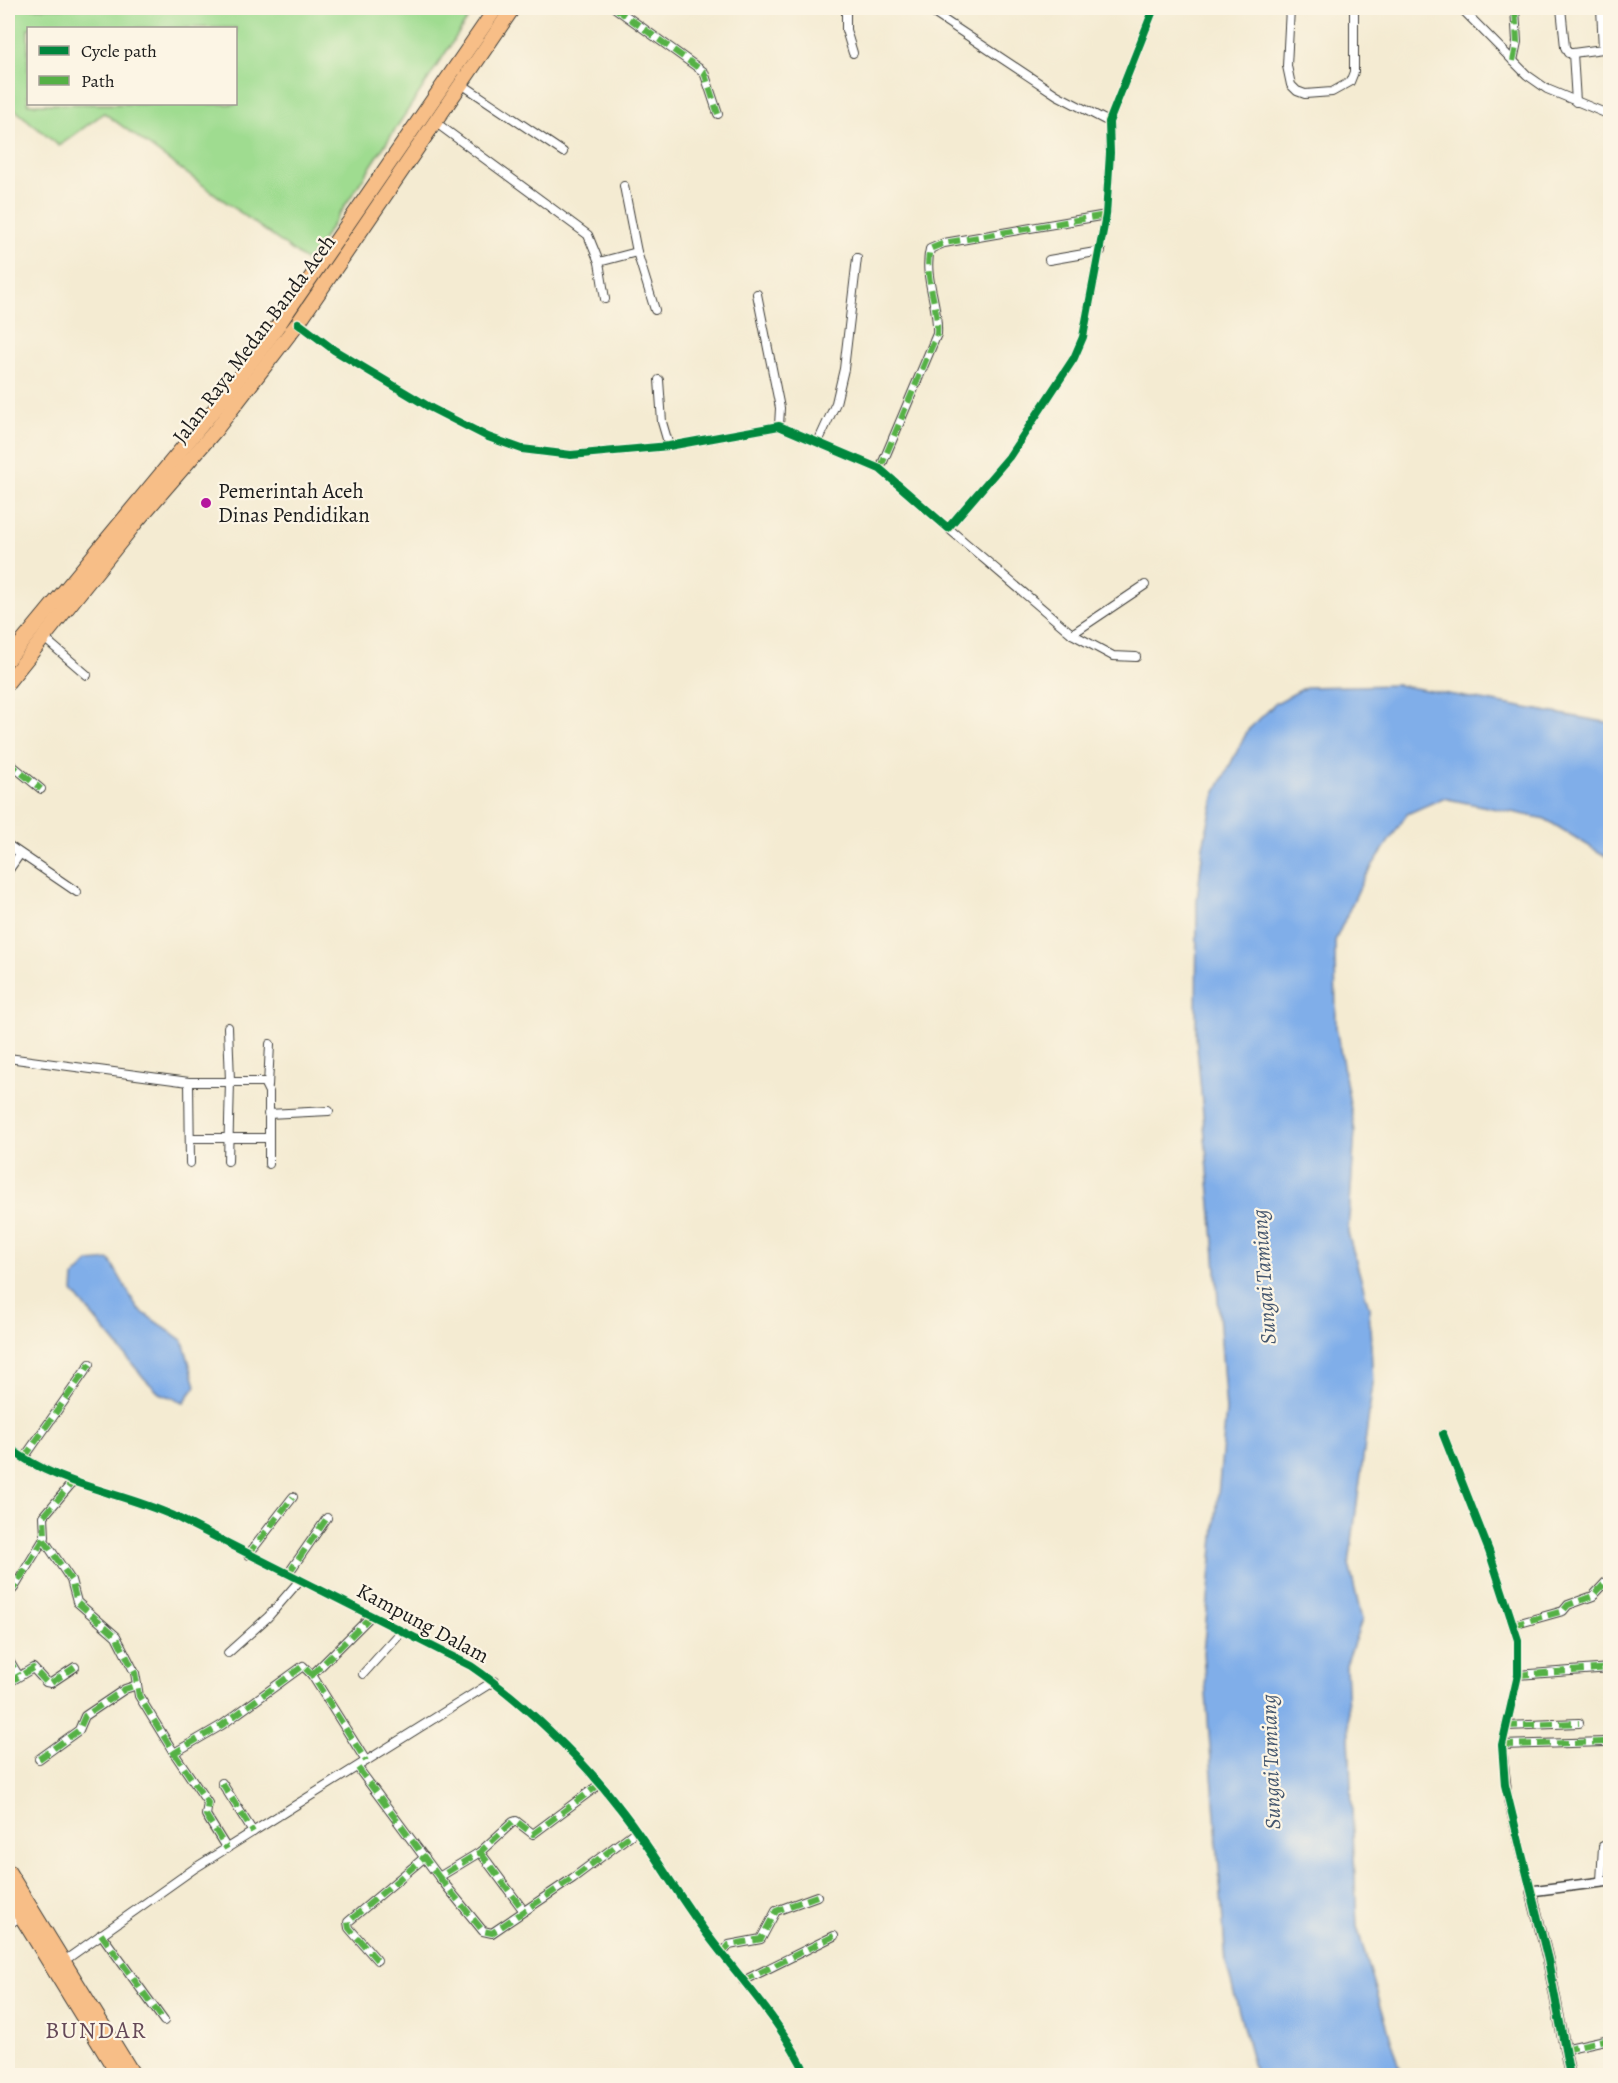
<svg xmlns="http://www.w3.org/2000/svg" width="1618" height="2083" viewBox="0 0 1618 2083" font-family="Alegreya,serif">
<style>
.green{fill:#9fdc90;stroke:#5e7c56;stroke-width:1.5;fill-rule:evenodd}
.water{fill:#80aee9;stroke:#4e6582;stroke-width:1.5}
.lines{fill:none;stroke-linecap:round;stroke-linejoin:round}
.minor-casing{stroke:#3c3b37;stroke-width:10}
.tertiary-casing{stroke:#3c3b37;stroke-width:12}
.trunk-casing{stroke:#3c3b37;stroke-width:16}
.minor{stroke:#fff;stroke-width:8}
.tertiary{stroke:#fff;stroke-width:9}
.trunk{stroke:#f7be87;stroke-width:14}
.quiet{stroke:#55b145;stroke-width:6;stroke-dasharray:12 6;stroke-linecap:butt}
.cycleway-casing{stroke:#fcf5e5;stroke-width:11}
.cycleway{stroke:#00873e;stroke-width:8}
.poi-dot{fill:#b5179e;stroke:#fcf5e5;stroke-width:2}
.labels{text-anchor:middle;stroke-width:4.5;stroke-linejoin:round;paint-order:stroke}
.street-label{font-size:21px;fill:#1c1c1c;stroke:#fcf5e5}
.poi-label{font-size:21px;fill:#1c1c1c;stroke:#fcf5e5;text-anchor:start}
.water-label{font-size:22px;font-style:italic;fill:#44566e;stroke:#fcf5e5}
.quarter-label{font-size:24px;letter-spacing:1.5px;fill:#654958;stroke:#fcf5e5}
</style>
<rect width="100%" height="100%" fill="#fcf5e5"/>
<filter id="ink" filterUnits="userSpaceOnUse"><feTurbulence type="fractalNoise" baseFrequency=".0167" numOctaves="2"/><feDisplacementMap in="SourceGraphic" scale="12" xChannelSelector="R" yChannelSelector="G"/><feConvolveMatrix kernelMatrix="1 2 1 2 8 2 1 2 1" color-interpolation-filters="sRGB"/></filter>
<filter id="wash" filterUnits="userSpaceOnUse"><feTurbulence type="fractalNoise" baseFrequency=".008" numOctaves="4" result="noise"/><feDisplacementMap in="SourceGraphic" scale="24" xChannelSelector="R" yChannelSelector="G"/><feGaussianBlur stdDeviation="1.35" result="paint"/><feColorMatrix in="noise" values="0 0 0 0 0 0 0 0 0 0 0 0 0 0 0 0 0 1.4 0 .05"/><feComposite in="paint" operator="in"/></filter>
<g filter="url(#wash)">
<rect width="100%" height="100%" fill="#f4ebd2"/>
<!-- green -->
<path class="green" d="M 8,8 L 475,8 L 308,262 L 104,113 L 59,146 L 8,104 ZM 28,28 L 236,28 L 236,104 L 28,104 Z"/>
<!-- water -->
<g class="water">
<polygon points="1398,685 1610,723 1610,859 1545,819 1443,798 1407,814 1364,878 1335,941 1336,1027 1355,1131 1348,1233 1369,1307 1373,1383 1349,1564 1362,1620 1346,1665 1357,1927 1402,2075 1256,2075 1226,1963 1203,1653 1226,1411 1212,1215 1196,1036 1197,901 1203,846 1215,794 1248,730 1276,703 1306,687"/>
<polygon points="110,1260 138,1309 183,1341 196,1386 184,1402 159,1393 144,1378 73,1292 74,1277 89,1262"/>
</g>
</g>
<g filter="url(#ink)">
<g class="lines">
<defs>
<g id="minor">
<polyline points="615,8 704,72 718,114"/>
<polyline points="846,8 846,30 853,53"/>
<polyline points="926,8 1057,95 1109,122"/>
<polyline points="1290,8 1287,66 1291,85 1297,91 1305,94 1332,92 1350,82 1354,72 1354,8"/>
<polyline points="1461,8 1527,75 1547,89 1610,115"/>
<polyline points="1561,8 1565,47 1568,53 1573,53 1576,102"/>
<polyline points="1573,53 1603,49 1601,8"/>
<polyline points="1513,61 1517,42 1515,8"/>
<polyline points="460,83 563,152"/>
<polyline points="435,122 588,235 599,262 605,299"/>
<polyline points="624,186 637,252 655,310"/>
<polyline points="1049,260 1101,251"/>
<polyline points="599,262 637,252"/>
<polyline points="757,294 780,408 779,426"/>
<polyline points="298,323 334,350 431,408 488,437 522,449 571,455 669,446 779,426 880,469 948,528 1009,457 1074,358 1083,337 1106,215 1110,153 1109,122 1154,8"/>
<polyline points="659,380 662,422 669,446"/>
<polyline points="818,442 836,403 844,369 857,258"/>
<path d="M 880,469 L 937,334 C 939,304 923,278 930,249 L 944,243 L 1106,215"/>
<polyline points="948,528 1072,634 1113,656 1136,657"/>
<polyline points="1072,634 1145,585"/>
<polyline points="44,638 87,675"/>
<polyline points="8,762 41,789"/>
<polyline points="8,845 77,892"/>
<polyline points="8,871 20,854"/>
<polyline points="228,1027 230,1081 228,1161"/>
<polyline points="8,1058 189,1082 264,1082 269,1092 269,1164"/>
<polyline points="189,1082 190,1163"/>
<polyline points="268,1086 270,1044"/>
<polyline points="268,1114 329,1111"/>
<polyline points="190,1138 269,1138"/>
<polyline points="1443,1434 1489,1551 1518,1640 1518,1675 1502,1745 1508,1800 1531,1891"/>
<path d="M 8,1447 C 60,1487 116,1490 174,1516 L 471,1666 C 522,1701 581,1757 619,1807 C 651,1847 676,1893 707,1934 C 741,1980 783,2023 807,2076"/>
<polyline points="24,1458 90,1364"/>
<polyline points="44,1540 71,1580 77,1602 116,1636 135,1673 139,1696 174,1753 222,1725 303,1666 312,1675 366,1761"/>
<polyline points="248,1555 293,1497"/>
<polyline points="288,1574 327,1518"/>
<polyline points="8,1594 14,1588 45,1537 44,1516 72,1483"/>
<polyline points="1513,1625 1563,1611 1568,1605 1593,1596 1606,1582 1610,1582"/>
<polyline points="228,1653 268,1617 300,1580"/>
<polyline points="8,1658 18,1675"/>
<polyline points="363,1674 402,1631"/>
<polyline points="312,1675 371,1616"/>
<polyline points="1518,1675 1610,1668"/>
<polyline points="8,1683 33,1668 46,1682 51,1683 75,1667"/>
<polyline points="1506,1726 1579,1723"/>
<polyline points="1502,1745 1606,1742"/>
<polyline points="174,1753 208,1803 206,1815 227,1849"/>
<polyline points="39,1759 79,1730 85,1716 125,1689 137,1685"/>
<polyline points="358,1768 439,1877 480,1852 513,1822 516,1821 533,1834 600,1784"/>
<polyline points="222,1783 253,1832"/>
<polyline points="480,1852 524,1911"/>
<polyline points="439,1877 483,1931 492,1933 573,1878 636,1831"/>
<polyline points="1601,1881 1603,1846 1610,1844"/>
<polyline points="8,1925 21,1916"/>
<polyline points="101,1934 164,2021"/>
<polyline points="722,1954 729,1945 761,1939 776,1911 817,1896"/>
<polyline points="377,1960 349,1928 348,1922 425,1857"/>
<polyline points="64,1961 195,1868 494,1681"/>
<polyline points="743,1981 834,1936"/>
<polyline points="1564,2049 1605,2040 1610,2045"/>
</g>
<polyline id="tertiary" points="1570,2076 1548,1960 1531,1891 1610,1881"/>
<g id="trunk">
<polyline points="8,659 223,399 270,337 496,8"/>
<polyline points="8,682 137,521 215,431 298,323 513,8"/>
<polyline points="8,1871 134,2076"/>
<polyline points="8,1895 119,2076"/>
</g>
</defs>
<!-- minor casing -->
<use href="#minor" class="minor-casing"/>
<!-- tertiary casing -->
<use href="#tertiary" class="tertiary-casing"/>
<!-- trunk casing -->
<use href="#trunk" class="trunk-casing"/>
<!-- minor -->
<use href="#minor" class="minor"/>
<!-- tertiary -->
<use href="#tertiary" class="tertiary"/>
<!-- trunk -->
<use href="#trunk" class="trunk"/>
<!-- quiet -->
<g class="quiet">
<polyline points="615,8 704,72 718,114"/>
<polyline points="1513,61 1517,42 1515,8"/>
<path d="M 880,469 L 937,334 C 939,304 923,278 930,249 L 944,243 L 1106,215"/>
<polyline points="8,762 41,789"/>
<polyline points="24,1458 90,1364"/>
<polyline points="44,1540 71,1580 77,1602 116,1636 135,1673 139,1696 174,1753 222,1725 303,1666 312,1675 366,1761"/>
<polyline points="248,1555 293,1497"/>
<polyline points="288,1574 327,1518"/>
<polyline points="8,1594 14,1588 45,1537 44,1516 72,1483"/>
<polyline points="1513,1625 1563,1611 1568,1605 1593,1596 1606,1582 1610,1582"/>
<polyline points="8,1658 18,1675"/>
<polyline points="312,1675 371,1616"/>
<polyline points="1518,1675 1610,1668"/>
<polyline points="8,1683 33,1668 46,1682 51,1683 75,1667"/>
<polyline points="1506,1726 1579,1723"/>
<polyline points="1502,1745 1606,1742"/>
<polyline points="174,1753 208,1803 206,1815 227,1849"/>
<polyline points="39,1759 79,1730 85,1716 125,1689 137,1685"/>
<polyline points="358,1768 439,1877 480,1852 513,1822 516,1821 533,1834 600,1784"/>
<polyline points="222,1783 253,1832"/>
<polyline points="480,1852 524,1911"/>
<polyline points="439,1877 483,1931 492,1933 573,1878 636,1831"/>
<polyline points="101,1934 164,2021"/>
<polyline points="722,1954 729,1945 761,1939 776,1911 817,1896"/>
<polyline points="377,1960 349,1928 348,1922 425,1857"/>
<polyline points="743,1981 834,1936"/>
<polyline points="1564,2049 1605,2040 1610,2045"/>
</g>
<defs>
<g id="cycleway">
<polyline points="298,323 334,350 431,408 488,437 522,449 571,455 669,446 779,426 880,469 948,528 1009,457 1074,358 1083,337 1106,215 1110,153 1109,122 1154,8"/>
<polyline points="1443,1434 1489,1551 1518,1640 1518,1675 1502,1745 1505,1785 1548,1960 1570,2076"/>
<path d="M 8,1447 C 60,1487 116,1490 174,1516 L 471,1666 C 522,1701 581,1757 619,1807 C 651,1847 676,1893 707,1934 C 741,1980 783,2023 807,2076"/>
</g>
</defs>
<!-- cycleway casing -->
<use href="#cycleway" class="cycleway-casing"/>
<!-- cycleway -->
<use href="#cycleway" class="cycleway"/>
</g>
</g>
<!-- markers -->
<circle class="poi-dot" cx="206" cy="503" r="6"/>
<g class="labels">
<!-- street labels -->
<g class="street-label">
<text transform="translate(254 339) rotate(-53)" y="7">Jalan Raya Medan Banda Aceh</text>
<text transform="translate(423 1623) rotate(28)" y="7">Kampung Dalam</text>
</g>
<!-- poi labels -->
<g class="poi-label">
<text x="218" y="498">Pemerintah Aceh<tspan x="218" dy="24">Dinas Pendidikan</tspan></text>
</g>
<!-- water labels -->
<g class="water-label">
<text transform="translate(1263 1277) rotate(-94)" y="8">Sungai Tamiang</text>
<text transform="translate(1270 1762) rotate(-92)" y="8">Sungai Tamiang</text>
</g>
<!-- quarter labels -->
<g class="quarter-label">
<text x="96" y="2038">BUNDAR</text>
</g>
</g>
<!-- margin -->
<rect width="1618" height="2083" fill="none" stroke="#fcf5e5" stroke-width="30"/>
<!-- legend -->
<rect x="27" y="27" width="210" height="78" fill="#fcf5e5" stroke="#a29e95" stroke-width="1.5"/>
<rect x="39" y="46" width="30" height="9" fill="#00873e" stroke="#a29e95" stroke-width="1.5"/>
<text x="81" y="57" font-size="18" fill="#1c1c1c">Cycle path</text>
<rect x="39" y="76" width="30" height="9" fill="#55b145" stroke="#a29e95" stroke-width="1.5"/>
<text x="81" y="87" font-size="18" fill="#1c1c1c">Path</text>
</svg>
